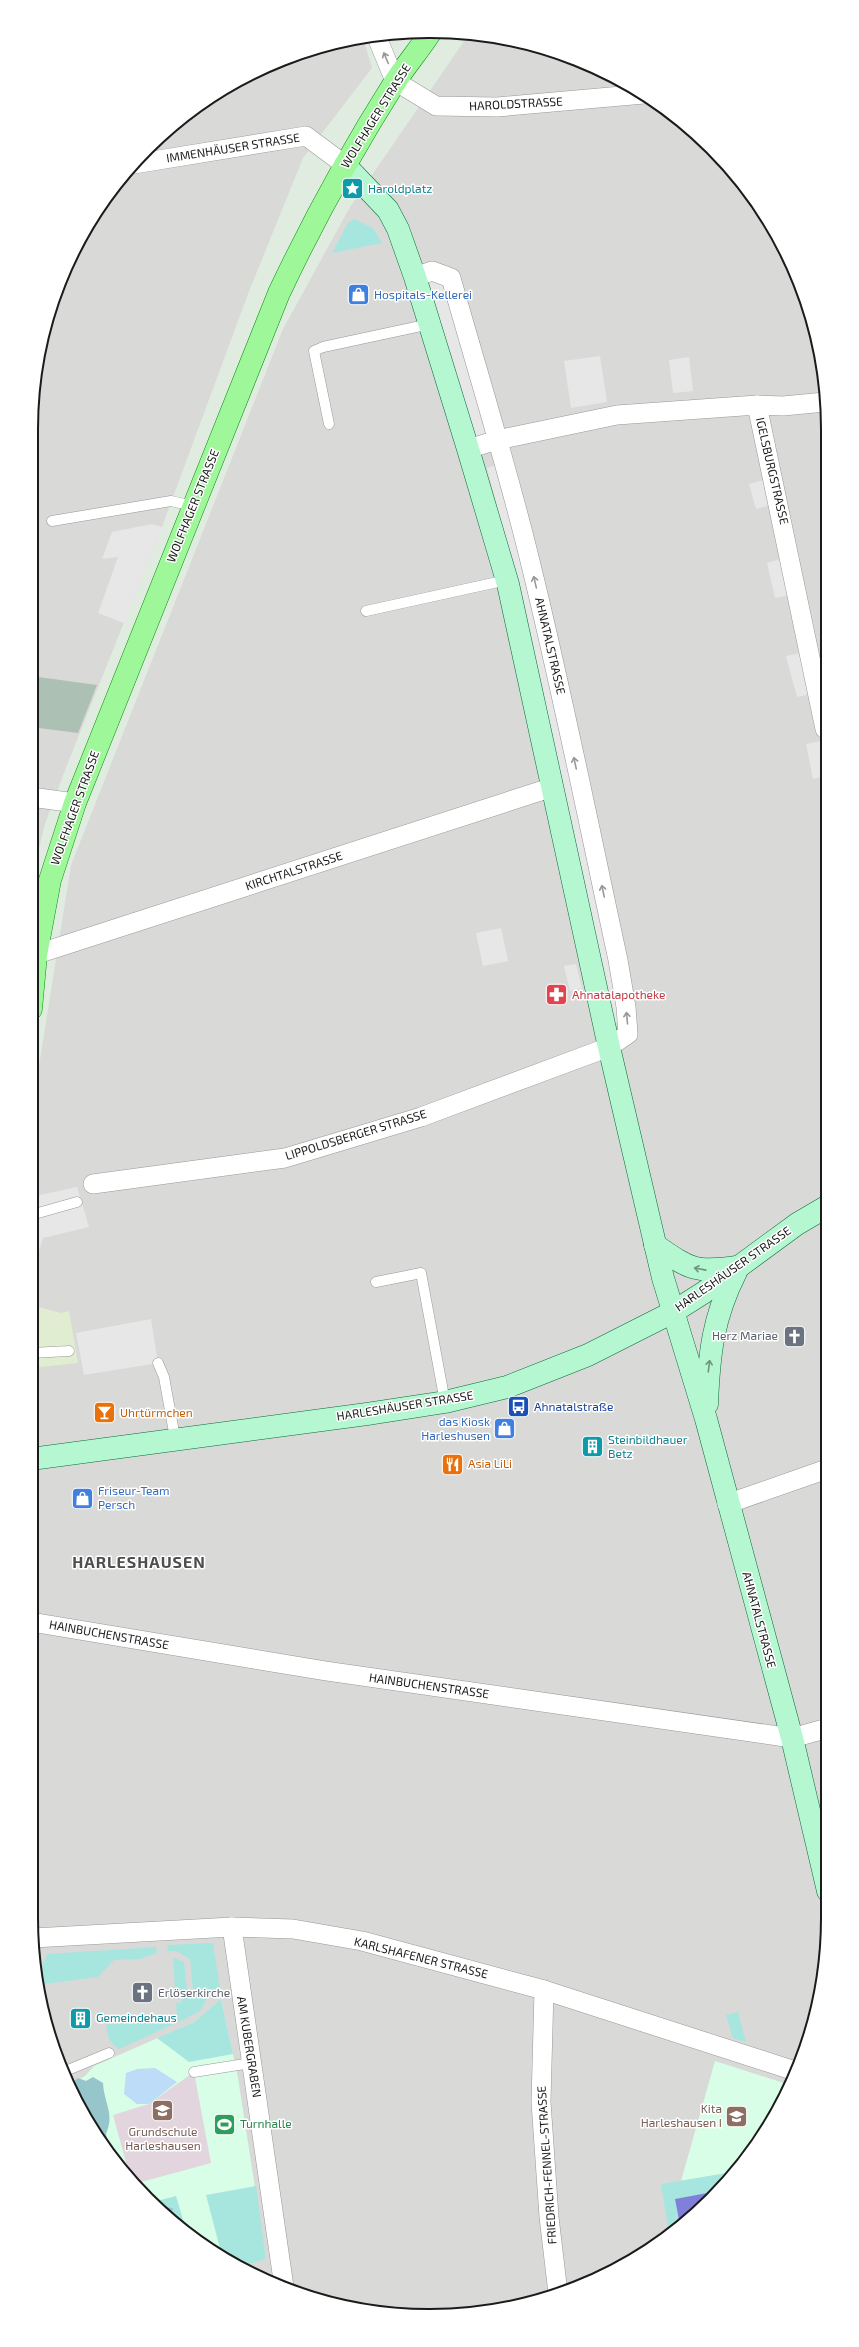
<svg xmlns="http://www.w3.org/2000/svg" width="859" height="2347" viewBox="0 0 859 2347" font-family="'Exo 2',sans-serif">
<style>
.residential{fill:#d9d9d8}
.commercial{fill:#e1edd0}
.education{fill:#d8fee7}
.construction{fill:#adc0b4}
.grass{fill:#a7e6df}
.forest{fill:#96c6cb}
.park{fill:#bddcf7}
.pitch{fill:#8080da}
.parking{fill:#e7e7e7}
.plaza{fill:#e2d5dd}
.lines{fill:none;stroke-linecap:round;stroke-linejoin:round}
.lane-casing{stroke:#989898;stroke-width:11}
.street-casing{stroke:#989898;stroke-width:20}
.secondary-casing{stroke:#086c39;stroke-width:23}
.primary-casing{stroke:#058d0c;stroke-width:23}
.lane{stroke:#fff;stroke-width:10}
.street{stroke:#fff;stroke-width:19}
.secondary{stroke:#b4f7d1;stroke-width:22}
.primary{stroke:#9ef89a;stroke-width:22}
.oneway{stroke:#989898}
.oneway2{stroke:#6f947f}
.labels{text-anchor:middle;stroke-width:3;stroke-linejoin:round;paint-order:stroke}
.street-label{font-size:12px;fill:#1b1b1b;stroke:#fff}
.culture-label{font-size:12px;fill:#0d838f;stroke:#fff;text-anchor:start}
.shop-label{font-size:12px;fill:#366cbe;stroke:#fff;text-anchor:start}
.health-label{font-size:12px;fill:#be3a42;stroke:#fff;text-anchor:start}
.worship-label{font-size:12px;fill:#5b616d;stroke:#fff;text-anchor:end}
.transit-label{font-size:12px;fill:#164399;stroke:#fff;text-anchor:start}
.food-label{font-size:12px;fill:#c56008;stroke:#fff;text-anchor:start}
.education-label{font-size:12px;fill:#785e54;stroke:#fff;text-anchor:end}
.leisure-label{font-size:12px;fill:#27864d;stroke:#fff;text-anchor:start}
.district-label{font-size:16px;font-weight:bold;letter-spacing:1px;fill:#4e4e4e;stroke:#fff}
.rim{fill:none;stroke:#1b1b1b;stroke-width:2}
</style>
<rect width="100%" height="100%" fill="#e1ece1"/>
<!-- residential -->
<g class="residential">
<polygon points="469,34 532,45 629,85 672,113 729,167 787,253 814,326 825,377 828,1917 814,2020 787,2094 761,2139 711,2199 651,2249 606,2275 532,2302 456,2315 378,2313 326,2302 253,2275 187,2234 130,2180 98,2139 61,2070 39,1995 31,1917 31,1116 71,865 283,329 350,207"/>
<polygon points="363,38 372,68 303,158 248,294 162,527 62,778 45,824 31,881 31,430 45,327 72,253 113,187 167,130 230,85 301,52"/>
</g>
<!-- commercial -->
<polygon class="commercial" points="31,1305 61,1313 69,1311 78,1363 41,1367 31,1366"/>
<!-- education -->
<g class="education">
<polygon points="221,1999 238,2078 266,2259 241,2267 187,2234 130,2180 98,2139 69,2084 85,2076 94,2066 194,2022"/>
<polygon points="715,2061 790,2085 761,2139 733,2172 681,2181"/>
</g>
<!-- construction -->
<polygon class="construction" points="31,676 97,685 78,733 31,727"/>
<!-- grass -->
<g class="grass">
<polygon points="354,219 373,228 382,243 332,253 348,223"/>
<polygon points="213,1943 220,1989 193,1990 190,1959 176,1951 168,1951 167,1945"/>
<polygon points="156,1947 157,1953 140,1959 114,1960 98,1977 45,1984 38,1977 47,1954"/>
<polygon points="173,1957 184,1962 187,1990 175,1991"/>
<path d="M 182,1998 L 207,1998 L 201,2010 L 187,2018 L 119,2049 C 108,2042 107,2034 106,2022 L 177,2018 L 176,2003 L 182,2002 Z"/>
<polygon points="221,1999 233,2054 189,2062 157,2038 194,2022"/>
<polygon points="738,2012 746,2042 733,2038 726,2015"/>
<polygon points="733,2172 711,2199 669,2234 661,2184"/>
<polygon points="256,2186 266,2259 241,2267 222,2256 206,2195"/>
<polygon points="176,2196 187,2233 153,2202"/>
</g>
<!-- forest -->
<g class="forest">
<path d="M 93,2077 L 103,2083 C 104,2103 115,2114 106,2134 L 108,2142 L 113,2146 L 111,2155 C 96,2135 85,2114 75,2092 C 74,2089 71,2088 69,2085 L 78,2078 L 86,2081 Z"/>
<polygon points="164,2207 173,2208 171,2215 181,2224 180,2228 161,2209"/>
</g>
<!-- park -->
<polygon class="park" points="155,2068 177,2082 149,2104 137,2104 124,2094 126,2073 137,2069"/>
<!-- pitch -->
<polygon class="pitch" points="718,2191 711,2199 680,2225 675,2199"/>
<!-- parking -->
<g class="parking">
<polygon points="440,277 488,434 475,438 427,281"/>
<polygon points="600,356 607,402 571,408 564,361"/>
<polygon points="689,357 693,391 673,393 669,360"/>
<polygon points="497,465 531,589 625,1019 614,1024 516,578 487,468"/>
<polygon points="764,480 770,505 756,509 749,484"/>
<polygon points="152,524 162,527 124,623 98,613 118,557 102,559 112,532"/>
<polygon points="781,559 789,595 775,598 767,563"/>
<polygon points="801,653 811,694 797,697 786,656"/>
<polygon points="820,741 825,776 813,779 806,744"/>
<polygon points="501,928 508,961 483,966 476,933"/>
<polygon points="576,964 582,988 570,991 564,966"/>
<polygon points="77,1187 89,1227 43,1238 39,1251 31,1249 31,1197"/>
<polygon points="151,1319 158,1363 84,1375 76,1333"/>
</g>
<!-- plaza -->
<polygon class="plaza" points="194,2072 211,2163 134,2184 131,2181 113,2115 149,2104"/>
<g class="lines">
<defs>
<g id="lane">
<polyline points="329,424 314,351 323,347 430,324"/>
<polyline points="52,521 171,501 193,506"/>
<polyline points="366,611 507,580"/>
<polyline points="31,1215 77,1202"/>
<polyline points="376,1282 421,1273 445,1402"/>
<polyline points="31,1353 69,1351"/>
<polyline points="158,1363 164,1377 175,1438"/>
<polyline points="63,2072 109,2053"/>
<polyline points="194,2072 251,2063"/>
</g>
<g id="street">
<polyline points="376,35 395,81 436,106 497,107 644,94"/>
<polyline points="134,164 306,136 345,165"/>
<polyline points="757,405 783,406 825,402"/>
<polyline points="468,449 497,440 617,415 757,405 825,729"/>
<polyline points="31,797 75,803"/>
<polyline points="31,956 553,787"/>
<path d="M 93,1184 L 285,1158 L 421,1117 L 609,1047 L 628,1034 L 626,1007 L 618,960 C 589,826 562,690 529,557 C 506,463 477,370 451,278 L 432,271 L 415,277"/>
<polyline points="727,1504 827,1469"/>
<polyline points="31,1622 326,1671 792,1738 828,1728"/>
<polyline points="232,1927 284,2287"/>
<polyline points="33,1938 232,1927 293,1929 362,1941 544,1990 795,2071"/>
<polyline points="544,1990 541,2102 549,2217 558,2293"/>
</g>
<g id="secondary">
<polyline points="345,165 388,210 398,229 415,277 468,449 508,584 609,1047 663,1278 706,1419 792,1738 828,1891"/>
<path d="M 655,1245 C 690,1269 694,1273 737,1267"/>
<path d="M 707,1404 C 709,1354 713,1317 736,1272"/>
<polyline points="31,1459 367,1414 445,1402 507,1387 588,1355 673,1312 703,1293 797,1224 826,1207"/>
</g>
<path id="primary" d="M 31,1009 L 36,955 L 50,880 L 75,803 L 279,293 C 313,221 352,150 395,82 C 406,65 419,50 430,33"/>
</defs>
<!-- lane casing -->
<use href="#lane" class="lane-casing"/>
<!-- street casing -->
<use href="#street" class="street-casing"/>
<!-- secondary casing -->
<use href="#secondary" class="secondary-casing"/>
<!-- primary casing -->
<use href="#primary" class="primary-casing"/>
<!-- lane -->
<use href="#lane" class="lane"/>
<!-- street -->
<use href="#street" class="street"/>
<!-- secondary -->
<use href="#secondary" class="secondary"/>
<!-- primary -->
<use href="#primary" class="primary"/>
</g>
<!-- one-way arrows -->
<defs><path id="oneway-shaft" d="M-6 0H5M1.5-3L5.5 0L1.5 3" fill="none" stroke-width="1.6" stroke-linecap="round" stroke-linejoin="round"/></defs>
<g class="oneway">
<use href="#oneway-shaft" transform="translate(386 58) rotate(-113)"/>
<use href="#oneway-shaft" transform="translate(535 582) rotate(-103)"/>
<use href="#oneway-shaft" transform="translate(575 763) rotate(-102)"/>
<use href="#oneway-shaft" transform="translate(603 891) rotate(-102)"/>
<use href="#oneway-shaft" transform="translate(627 1018) rotate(-95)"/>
</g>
<g class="oneway2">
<use href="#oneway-shaft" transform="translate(700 1269) rotate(-169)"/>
<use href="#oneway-shaft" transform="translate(709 1366) rotate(-83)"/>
</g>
<!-- icons -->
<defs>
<symbol id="sight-square" viewBox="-11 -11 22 22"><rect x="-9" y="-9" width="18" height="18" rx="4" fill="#0f9aa8" stroke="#fff"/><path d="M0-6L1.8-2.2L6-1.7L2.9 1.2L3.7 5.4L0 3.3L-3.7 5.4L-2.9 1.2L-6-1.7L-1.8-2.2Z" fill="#fff"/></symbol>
<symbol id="shop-square" viewBox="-11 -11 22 22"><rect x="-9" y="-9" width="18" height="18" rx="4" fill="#3f7fe0" stroke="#fff"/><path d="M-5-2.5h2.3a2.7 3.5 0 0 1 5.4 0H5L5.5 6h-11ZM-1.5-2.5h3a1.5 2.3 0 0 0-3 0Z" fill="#fff"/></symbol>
<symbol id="pharmacy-square" viewBox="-11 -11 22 22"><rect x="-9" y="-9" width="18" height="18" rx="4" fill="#e0444e" stroke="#fff"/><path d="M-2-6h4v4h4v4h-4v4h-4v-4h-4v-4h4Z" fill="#fff"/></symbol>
<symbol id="church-square" viewBox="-11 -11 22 22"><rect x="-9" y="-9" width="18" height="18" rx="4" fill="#6b7280" stroke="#fff"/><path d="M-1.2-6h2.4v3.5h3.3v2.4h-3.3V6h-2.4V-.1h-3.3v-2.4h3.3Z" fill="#fff"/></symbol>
<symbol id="bus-square" viewBox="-11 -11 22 22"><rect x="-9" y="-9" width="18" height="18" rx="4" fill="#1a4fb4" stroke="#fff"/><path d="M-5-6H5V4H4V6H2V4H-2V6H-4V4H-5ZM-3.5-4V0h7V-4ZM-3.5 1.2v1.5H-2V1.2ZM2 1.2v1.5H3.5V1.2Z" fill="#fff"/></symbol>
<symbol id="bar-square" viewBox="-11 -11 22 22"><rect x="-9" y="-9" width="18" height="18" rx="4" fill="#e8710a" stroke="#fff"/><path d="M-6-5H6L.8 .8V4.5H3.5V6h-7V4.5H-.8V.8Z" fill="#fff"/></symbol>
<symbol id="building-square" viewBox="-11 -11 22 22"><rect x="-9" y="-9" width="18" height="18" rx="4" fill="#0f9aa8" stroke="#fff"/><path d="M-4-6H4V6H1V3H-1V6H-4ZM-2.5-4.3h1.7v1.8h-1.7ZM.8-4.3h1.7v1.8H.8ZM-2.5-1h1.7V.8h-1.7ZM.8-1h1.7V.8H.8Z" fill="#fff"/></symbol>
<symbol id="restaurant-square" viewBox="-11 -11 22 22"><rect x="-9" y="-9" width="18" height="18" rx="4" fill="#e8710a" stroke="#fff"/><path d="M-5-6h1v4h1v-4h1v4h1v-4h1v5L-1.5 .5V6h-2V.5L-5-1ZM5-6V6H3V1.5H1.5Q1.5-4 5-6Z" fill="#fff"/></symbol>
<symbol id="school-square" viewBox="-11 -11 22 22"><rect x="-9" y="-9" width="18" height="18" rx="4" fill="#8d6e63" stroke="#fff"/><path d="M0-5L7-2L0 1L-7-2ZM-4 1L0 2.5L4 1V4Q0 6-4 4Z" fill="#fff"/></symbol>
<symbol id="stadium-square" viewBox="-11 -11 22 22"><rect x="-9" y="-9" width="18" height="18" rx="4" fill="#2e9e5b" stroke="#fff"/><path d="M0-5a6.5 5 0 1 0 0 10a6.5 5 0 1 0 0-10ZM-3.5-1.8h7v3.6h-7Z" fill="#fff"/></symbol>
</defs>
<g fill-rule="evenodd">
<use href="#sight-square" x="340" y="176" width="25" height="25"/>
<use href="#shop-square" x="346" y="282" width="25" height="25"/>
<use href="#pharmacy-square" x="544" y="982" width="25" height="25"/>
<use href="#church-square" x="782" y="1324" width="25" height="25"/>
<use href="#bus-square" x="506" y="1394" width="25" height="25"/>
<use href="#bar-square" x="92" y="1400" width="25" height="25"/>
<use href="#shop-square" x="492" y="1416" width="25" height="25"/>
<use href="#building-square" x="580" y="1434" width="25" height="25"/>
<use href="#restaurant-square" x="440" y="1452" width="25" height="25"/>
<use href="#shop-square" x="70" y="1486" width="25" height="25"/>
<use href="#church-square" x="130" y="1980" width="25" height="25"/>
<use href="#building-square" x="68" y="2006" width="25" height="25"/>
<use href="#school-square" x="150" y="2098" width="25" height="25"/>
<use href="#school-square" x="724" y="2104" width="25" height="25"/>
<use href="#stadium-square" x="212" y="2112" width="25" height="25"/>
</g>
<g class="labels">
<!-- street labels -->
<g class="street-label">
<text transform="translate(516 104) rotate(-3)" y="4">HAROLDSTRASSE</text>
<text transform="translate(376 116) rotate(-58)" y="4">WOLFHAGER STRASSE</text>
<text transform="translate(233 148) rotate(-9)" y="4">IMMENHÄUSER STRASSE</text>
<text transform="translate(772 471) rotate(77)" y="4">IGELSBURGSTRASSE</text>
<text transform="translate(193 506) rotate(-68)" y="4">WOLFHAGER STRASSE</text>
<text transform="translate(550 646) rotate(77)" y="4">AHNATALSTRASSE</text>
<text transform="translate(75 808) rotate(-70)" y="4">WOLFHAGER STRASSE</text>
<text transform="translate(294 871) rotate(-18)" y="4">KIRCHTALSTRASSE</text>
<text transform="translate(356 1135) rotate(-17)" y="4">LIPPOLDSBERGER STRASSE</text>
<text transform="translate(733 1269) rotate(-35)" y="4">HARLESHÄUSER STRASSE</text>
<text transform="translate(405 1406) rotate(-9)" y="4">HARLESHÄUSER STRASSE</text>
<text transform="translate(759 1620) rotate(75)" y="4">AHNATALSTRASSE</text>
<text transform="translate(109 1635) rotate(10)" y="4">HAINBUCHENSTRASSE</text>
<text transform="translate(429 1686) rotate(8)" y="4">HAINBUCHENSTRASSE</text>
<text transform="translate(421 1958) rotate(14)" y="4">KARLSHAFENER STRASSE</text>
<text transform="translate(249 2047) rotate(81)" y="4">AM KUBERGRABEN</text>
<text transform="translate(547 2165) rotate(-94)" y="4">FRIEDRICH-FENNEL-STRASSE</text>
</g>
<!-- culture labels -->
<g class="culture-label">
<text x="368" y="193">Haroldplatz</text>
<text x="608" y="1444">Steinbildhauer<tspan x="608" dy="14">Betz</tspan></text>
<text x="96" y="2022">Gemeindehaus</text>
</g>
<!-- shop labels -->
<g class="shop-label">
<text x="374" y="299">Hospitals-Kellerei</text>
<text x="490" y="1426" text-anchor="end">das Kiosk<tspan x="490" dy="14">Harleshusen</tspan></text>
<text x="98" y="1495">Friseur-Team<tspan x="98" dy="14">Persch</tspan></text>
</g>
<!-- health labels -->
<g class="health-label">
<text x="572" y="999">Ahnatalapotheke</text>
</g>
<!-- worship labels -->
<g class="worship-label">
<text x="778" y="1340">Herz Mariae</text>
<text x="158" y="1997" text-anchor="start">Erlöserkirche</text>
</g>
<!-- transit labels -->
<g class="transit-label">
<text x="534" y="1411">Ahnatalstraße</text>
</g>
<!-- food labels -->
<g class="food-label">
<text x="120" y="1417">Uhrtürmchen</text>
<text x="468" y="1468">Asia LiLi</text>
</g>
<!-- education labels -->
<g class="education-label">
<text x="722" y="2113">Kita<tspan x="722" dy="14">Harleshausen I</tspan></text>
<text x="163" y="2136" text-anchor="middle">Grundschule<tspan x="163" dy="14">Harleshausen</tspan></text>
</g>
<!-- leisure labels -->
<g class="leisure-label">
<text x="240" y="2128">Turnhalle</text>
</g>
<!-- district labels -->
<g class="district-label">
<text x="139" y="1568">HARLESHAUSEN</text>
</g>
</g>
<!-- crop -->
<path d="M0 0H859V2347H0ZM429 38H430A391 391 0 0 1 821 429V1918A391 391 0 0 1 430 2309H429A391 391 0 0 1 38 1918V429A391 391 0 0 1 429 38Z" fill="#fff" fill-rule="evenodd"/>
<path class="rim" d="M429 38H430A391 391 0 0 1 821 429V1918A391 391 0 0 1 430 2309H429A391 391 0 0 1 38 1918V429A391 391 0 0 1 429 38Z"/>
</svg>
